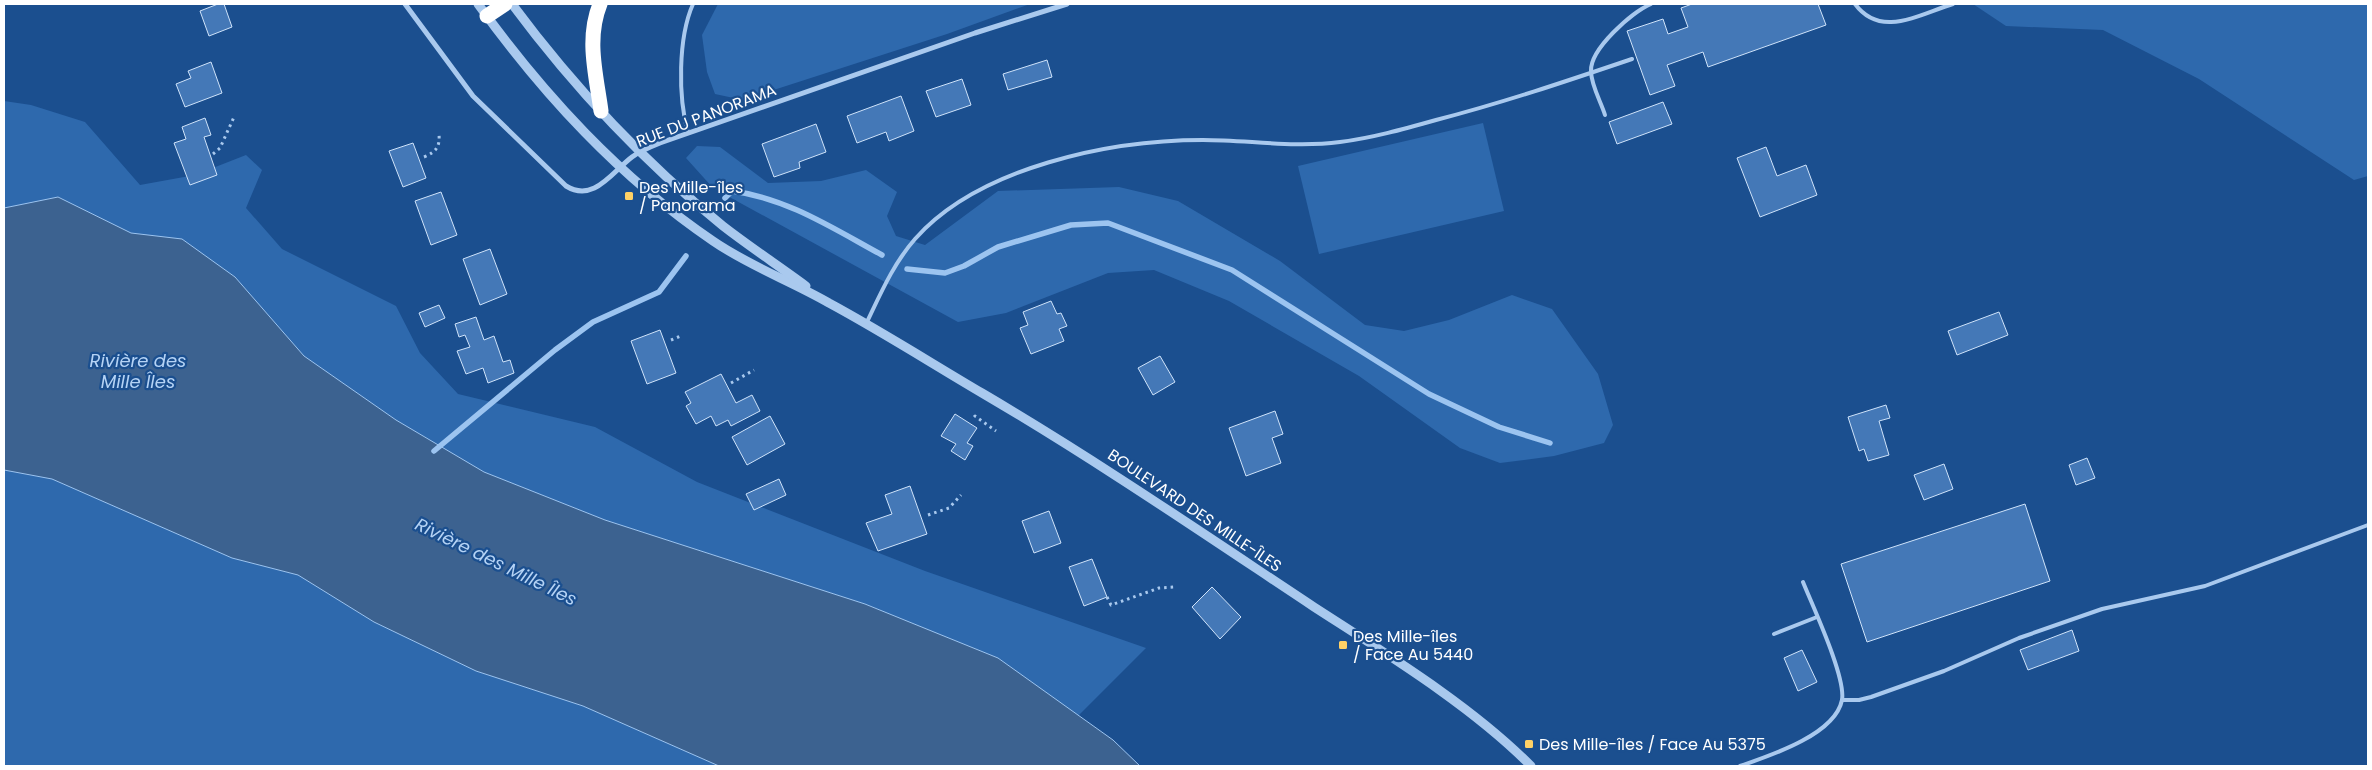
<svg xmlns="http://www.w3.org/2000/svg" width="2372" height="770" viewBox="0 0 2372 770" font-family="Poppins,sans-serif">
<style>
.green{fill:#2e69ad}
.water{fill:#3c6290;stroke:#9cc4f0}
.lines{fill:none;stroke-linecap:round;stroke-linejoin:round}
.stream{stroke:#9cc4f0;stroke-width:5.5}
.building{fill:#4478b7;stroke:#cfe3fa}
.path{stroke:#a9c9ee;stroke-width:3;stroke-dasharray:2.5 4;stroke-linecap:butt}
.service{stroke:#a9c9ee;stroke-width:4}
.minor{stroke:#a9c9ee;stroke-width:5}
.tertiary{stroke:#a9c9ee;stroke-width:9}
.motorway{stroke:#fff;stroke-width:15}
.poi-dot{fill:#ffd166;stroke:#1b4f8f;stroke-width:2}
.labels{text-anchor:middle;stroke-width:4.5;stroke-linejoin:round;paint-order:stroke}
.street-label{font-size:16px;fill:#fff;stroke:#1b4f8f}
.poi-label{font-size:16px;fill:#fff;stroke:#1b4f8f;text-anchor:start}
.water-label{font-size:18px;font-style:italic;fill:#b5d3f5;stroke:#1b4f8f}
</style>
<rect width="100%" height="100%" fill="#1b4f8f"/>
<!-- green -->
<g class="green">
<polygon points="718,4 1030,4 947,34 743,100 715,94 707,72 702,35"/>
<polygon points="1973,4 2368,4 2368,176 2354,180 2199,79 2103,30 2006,26"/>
<polygon points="4,101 31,105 85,122 140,185 195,175 246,155 262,170 246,208 282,249 396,306 420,353 458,394 595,427 697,482 925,571 1146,648 1078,716 998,658 865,604 605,520 484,472 396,420 304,356 235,277 182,240 131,233 58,197 4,208"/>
<polygon points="1483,123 1504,211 1319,254 1298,166"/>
<polygon points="697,146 720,147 768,183 821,181 866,170 897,192 887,216 896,236 925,245 998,191 1119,187 1178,201 1280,261 1365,325 1404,331 1449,320 1512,295 1552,309 1598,374 1613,425 1604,443 1554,456 1500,463 1460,448 1359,376 1229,301 1154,270 1108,273 1006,313 958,322 713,188 686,158"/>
<polygon points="4,470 52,479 232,558 298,575 374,622 476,671 583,706 719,766 4,766"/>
</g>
<!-- water -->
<polygon class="water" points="58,197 131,233 182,239 235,277 304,356 396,420 484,472 605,520 865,604 998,658 1113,740 1140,766 719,766 583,706 476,671 374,622 298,575 232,558 52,479 4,470 4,208"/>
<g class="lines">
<!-- stream -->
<g class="stream">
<path d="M 725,198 L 732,191 C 787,198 834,229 882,255"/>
<polyline points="907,269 945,273 964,266 998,247 1071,225 1108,223 1232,270 1429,394 1499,427 1550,443"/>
<polyline points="434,451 555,350 593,322 659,292 686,256"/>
</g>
</g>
<!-- building -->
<g class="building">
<polygon points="218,4 224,4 232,27 209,36 200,11"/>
<polygon points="1692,4 1818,4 1826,25 1708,67 1703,52 1667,65 1675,86 1650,95 1627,31 1663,19 1668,34 1688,27 1681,8"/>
<polygon points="1047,60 1052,77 1008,90 1003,74"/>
<polygon points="211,62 222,93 185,107 176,84 191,78 188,71"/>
<polygon points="962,79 971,105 936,117 926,91"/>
<polygon points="901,96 914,131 889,141 886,132 857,143 847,116"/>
<polygon points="1663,102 1672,124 1617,144 1609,122"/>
<polygon points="205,118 211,135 204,137 217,175 190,185 174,143 186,139 182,127"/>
<polygon points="816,124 826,152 799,162 800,168 774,177 762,144"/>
<polygon points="413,143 426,178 403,187 389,151"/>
<polygon points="1766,147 1777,176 1806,165 1817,195 1760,217 1737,158"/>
<polygon points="441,192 457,235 431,245 415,201"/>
<polygon points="490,249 507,294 480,305 463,259"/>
<polygon points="1051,301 1057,314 1061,313 1067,326 1059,329 1064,341 1031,354 1020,328 1028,325 1023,312"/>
<polygon points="439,305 445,318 425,327 419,313"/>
<polygon points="1999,312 2008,335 1957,355 1948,331"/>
<polygon points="476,317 484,340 494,336 503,362 510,360 514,373 488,383 483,368 466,374 457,351 470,347 465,335 459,337 455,324"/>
<polygon points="660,330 676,373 647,384 631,341"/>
<polygon points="1160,356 1175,382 1153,395 1138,368"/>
<polygon points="721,374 736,403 752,395 760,411 731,426 728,420 716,426 711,416 696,424 686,406 691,403 685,392"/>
<polygon points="1886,405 1890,418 1879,421 1889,455 1868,461 1864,449 1859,451 1848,417"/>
<polygon points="1275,411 1283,434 1272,438 1281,463 1246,476 1229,428"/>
<polygon points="955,414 977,428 967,443 973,446 965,460 951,451 956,444 941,436"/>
<polygon points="770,416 785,444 747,465 732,437"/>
<polygon points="2087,458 2095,478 2076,485 2069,465"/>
<polygon points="1944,464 1953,489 1924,500 1914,475"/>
<polygon points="779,479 786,495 754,510 746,494"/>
<polygon points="910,486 927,534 878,551 866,523 892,514 885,495"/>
<polygon points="2025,504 2050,581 1867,642 1841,564"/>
<polygon points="1049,511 1061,543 1034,553 1022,521"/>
<polygon points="1092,559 1107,597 1084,606 1069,567"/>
<polygon points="1212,587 1241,617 1220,639 1192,607"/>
<polygon points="2072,630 2079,651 2028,670 2020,650"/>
<polygon points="1802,650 1817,682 1798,691 1784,658"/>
</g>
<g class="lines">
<!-- path -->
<g class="path">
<polyline points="213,154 220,148 234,117"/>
<path d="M 424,157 C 436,152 440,147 439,134"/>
<polyline points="671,340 683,335"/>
<polyline points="731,383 754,370"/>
<polyline points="974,417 975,416 996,431"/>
<polyline points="928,515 949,508 961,495"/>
<polyline points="1107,597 1111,605 1159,588 1175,587"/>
</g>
<!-- service -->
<g class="service">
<path d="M 1855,4 C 1881,39 1919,14 1953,4"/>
<path d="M 1605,115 C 1601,102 1591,85 1591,71 C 1590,49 1632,12 1651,4"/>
<path d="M 688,133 C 678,97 678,38 693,4"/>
<path d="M 866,324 C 880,295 893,264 915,239 C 979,167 1110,140 1203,140 C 1248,140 1294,148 1340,142 C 1372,138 1404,129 1436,120 C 1502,103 1567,81 1632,59"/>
<polyline points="1774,634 1817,617"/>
<polyline points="1842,700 1859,700 1871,697 1944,671 2019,638 2102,609 2205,586 2368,525"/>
<path d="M 1740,766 C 1769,756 1835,735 1842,700 C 1846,677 1813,607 1803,582"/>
</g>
<!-- minor -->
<path class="minor" d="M 405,4 L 473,96 L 566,186 C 594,203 612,172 632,157 C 640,151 650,147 660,143 L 975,33 L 1067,4"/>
<!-- tertiary -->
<g class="tertiary">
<path d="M 478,4 C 544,95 619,177 713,241 C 749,266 791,281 829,303 C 881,331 931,363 982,393 C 1096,460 1204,534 1314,607 C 1385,653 1472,706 1531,766"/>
<path d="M 512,4 C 573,86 644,162 723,226 C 750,247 779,266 806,286"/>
</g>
<!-- motorway -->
<g class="motorway">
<path d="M 600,4 C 586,39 596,74 601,111"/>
<polyline points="487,16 505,4"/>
</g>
</g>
<!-- markers -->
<g class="poi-dot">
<rect x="624" y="191" width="10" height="10" rx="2.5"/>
<rect x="1338" y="640" width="10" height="10" rx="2.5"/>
<rect x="1524" y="739" width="10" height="10" rx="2.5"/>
</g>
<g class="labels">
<!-- street labels -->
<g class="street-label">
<text transform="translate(706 115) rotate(-21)" y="6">RUE DU PANORAMA</text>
<text transform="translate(1195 510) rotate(34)" y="6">BOULEVARD DES MILLE-ÎLES</text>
</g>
<!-- poi labels -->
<g class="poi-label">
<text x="639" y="193">Des Mille-îles<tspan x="639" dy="18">/ Panorama</tspan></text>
<text x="1353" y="642">Des Mille-îles<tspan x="1353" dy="18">/ Face Au 5440</tspan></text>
<text x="1539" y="750">Des Mille-îles / Face Au 5375</text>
</g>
<!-- water labels -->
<g class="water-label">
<text x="138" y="367">Rivière des<tspan x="138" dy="21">Mille Îles</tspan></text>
<text transform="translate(496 562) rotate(26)" y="6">Rivière des Mille Îles</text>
</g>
</g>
<!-- border -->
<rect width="2372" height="770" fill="none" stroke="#ffffff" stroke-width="10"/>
</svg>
